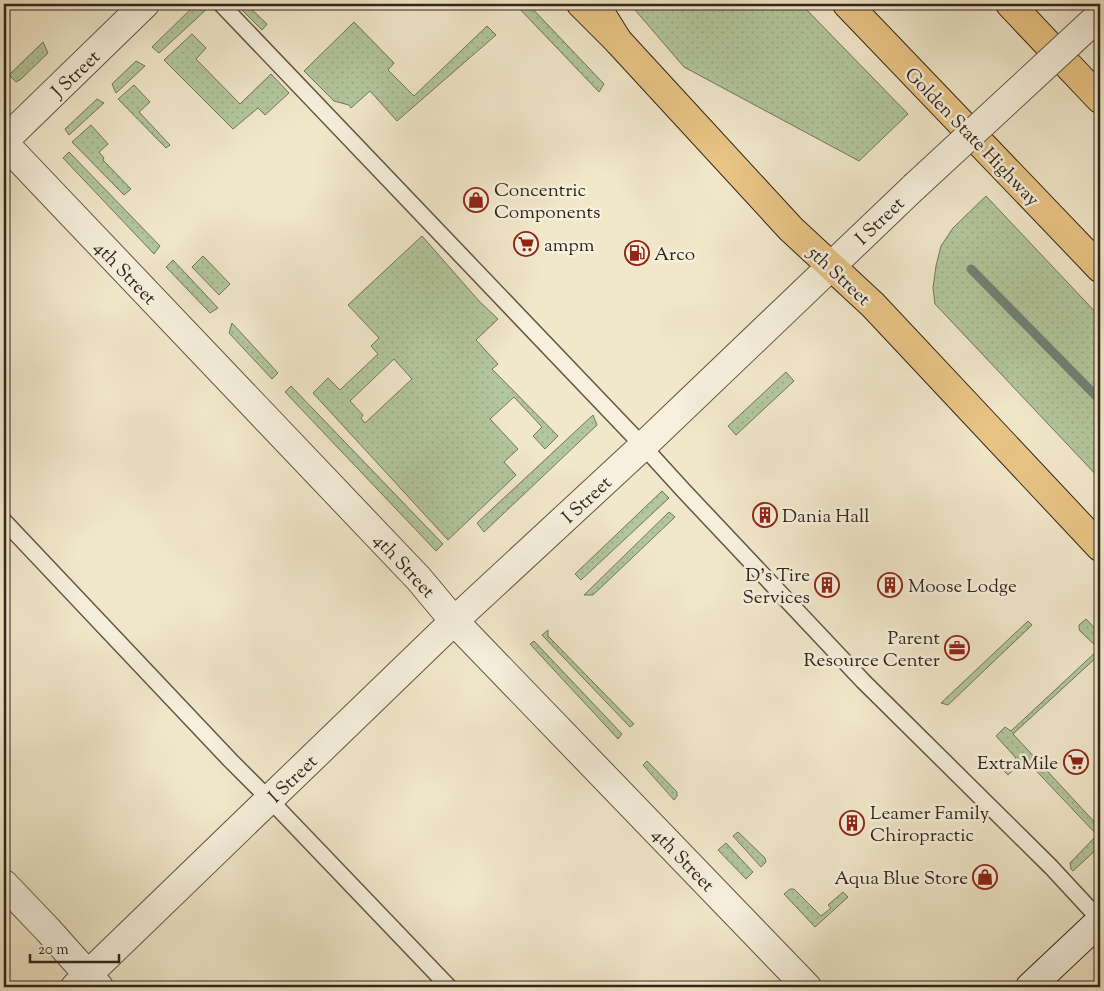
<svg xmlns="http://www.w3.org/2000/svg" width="1104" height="991" viewBox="0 0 1104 991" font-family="'Sorts Mill Goudy',serif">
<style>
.grass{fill:url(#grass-dots);stroke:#72765c;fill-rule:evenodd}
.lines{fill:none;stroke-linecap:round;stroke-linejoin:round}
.stream{stroke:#718275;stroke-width:9}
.service-casing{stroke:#625647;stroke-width:18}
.minor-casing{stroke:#625647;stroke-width:30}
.secondary-casing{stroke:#32251b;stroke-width:30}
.primary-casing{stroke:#32251b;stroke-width:30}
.motorway-casing{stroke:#32251b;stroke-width:30}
.service{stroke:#f6f0dd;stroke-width:15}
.minor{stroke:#f6f0dd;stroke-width:28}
.secondary{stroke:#f6f0dd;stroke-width:28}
.primary{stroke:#e8c485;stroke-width:28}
.motorway{stroke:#e8c485;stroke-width:28}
.minor-bridge-casing{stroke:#625647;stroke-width:30;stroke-linecap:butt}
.minor-bridge{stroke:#f6f0dd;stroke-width:28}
.labels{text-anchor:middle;stroke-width:5;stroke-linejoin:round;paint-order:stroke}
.street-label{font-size:19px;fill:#32251b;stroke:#f6f0dd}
.poi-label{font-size:19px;fill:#32251b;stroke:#f6f0dd;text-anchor:start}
</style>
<defs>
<pattern id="grass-dots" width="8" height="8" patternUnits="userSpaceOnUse" patternTransform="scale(1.25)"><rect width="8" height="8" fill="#b3c79c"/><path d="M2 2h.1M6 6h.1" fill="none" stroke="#9aab86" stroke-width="1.8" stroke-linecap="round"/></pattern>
</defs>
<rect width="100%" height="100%" fill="#f1e8ca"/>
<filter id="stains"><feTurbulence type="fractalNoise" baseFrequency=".004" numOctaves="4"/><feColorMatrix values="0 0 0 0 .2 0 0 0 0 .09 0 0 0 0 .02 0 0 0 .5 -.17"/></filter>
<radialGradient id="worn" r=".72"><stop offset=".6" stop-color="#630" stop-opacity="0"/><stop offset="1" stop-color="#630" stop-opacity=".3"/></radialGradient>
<!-- grass -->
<g class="grass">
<polygon points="196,4 205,4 209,7 159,53 152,47"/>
<polygon points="236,4 246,4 267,24 262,30"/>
<polygon points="515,4 528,4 604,84 599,92"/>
<polygon points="630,4 801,4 908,114 859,161 684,67"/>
<polygon points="354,22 394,63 388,70 414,96 487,26 496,35 397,121 370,91 351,108 349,105 334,101 304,71"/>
<polygon points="192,34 206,48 196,59 240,104 271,74 289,93 265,115 258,108 233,129 164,60"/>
<polygon points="43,42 48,53 21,79 16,82 9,75"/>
<polygon points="136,61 145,66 116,93 112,84"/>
<polygon points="134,85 150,102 139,112 170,145 166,148 118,99"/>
<polygon points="97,99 104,103 69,135 65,129"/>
<polygon points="91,125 108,144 99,152 104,158 103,160 131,189 124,195 72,142"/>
<polygon points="69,152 160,246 154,254 63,158"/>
<polygon points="986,196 1100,317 1100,479 935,304 933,288 936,266 941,246 953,228"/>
<path d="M 422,236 L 479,301 L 498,319 L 476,340 L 498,364 L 492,369 L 558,436 L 545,449 L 533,436 L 542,427 L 514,397 L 490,419 L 518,449 L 504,462 L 516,475 L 448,540 L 313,393 L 328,378 L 340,390 L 378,354 L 371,346 L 379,338 L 348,305 ZM 394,359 L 412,379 L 365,423 L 361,418 L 363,415 L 350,401 Z"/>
<polygon points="203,256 230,284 219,295 192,267"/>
<polygon points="173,260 218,308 210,313 166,267"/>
<polygon points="232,323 278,373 272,379 229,333"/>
<polygon points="786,372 794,381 736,435 728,426"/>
<polygon points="291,386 443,544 436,551 285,392"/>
<polygon points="593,415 597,425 484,532 477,523"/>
<polygon points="662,491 669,498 581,580 575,574"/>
<polygon points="669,512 675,517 593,595 584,595"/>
<polygon points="1086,619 1100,634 1100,654 1013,734 1100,828 1100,846 1073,871 1071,869 1070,863 1097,835 1025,759 1008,775 1003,770 1016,758 996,736 1005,727 1011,731 1099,649 1080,631 1079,628 1079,625"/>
<polygon points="1028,621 1032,625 948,705 941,703"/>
<polygon points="548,630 548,636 634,724 630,727 542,635"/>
<polygon points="534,641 622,734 618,739 530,644"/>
<polygon points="647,761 677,792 677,796 674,800 643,765"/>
<polygon points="738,832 765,858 766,862 761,867 733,836"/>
<polygon points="726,843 753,872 746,879 718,850"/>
<polygon points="790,889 794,889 821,916 831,908 828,905 843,892 848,897 815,927 784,894"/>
</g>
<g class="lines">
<!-- stream -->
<polyline class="stream" points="971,269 1100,400"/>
<defs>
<g id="service">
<polyline points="221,4 643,446 684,491 863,681 1051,867 1100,920"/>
<polyline points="4,521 230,760 270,800 449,987"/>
</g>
<g id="minor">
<polyline points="4,141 145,4"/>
<polyline points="4,143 419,579 454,621 807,987"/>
<polyline points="4,884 48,930 99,987"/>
<polyline points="75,987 454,621 643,446 914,187"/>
</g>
<polyline id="secondary" points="1030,987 1100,921"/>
<polyline id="primary" points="581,4 618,41 791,229 873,305 1100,547"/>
<g id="motorway">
<polyline points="595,4 618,41"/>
<polyline points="847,4 1100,268"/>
<polyline points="1010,4 1100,99"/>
</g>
</defs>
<!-- service casing -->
<use href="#service" class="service-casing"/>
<!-- minor casing -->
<use href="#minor" class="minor-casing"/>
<!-- secondary casing -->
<use href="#secondary" class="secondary-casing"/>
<!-- primary casing -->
<use href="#primary" class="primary-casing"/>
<!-- motorway casing -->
<use href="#motorway" class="motorway-casing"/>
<!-- service -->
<use href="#service" class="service"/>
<!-- minor -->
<use href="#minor" class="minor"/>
<!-- secondary -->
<use href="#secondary" class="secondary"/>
<!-- primary -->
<use href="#primary" class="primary"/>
<!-- motorway -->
<use href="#motorway" class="motorway"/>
<defs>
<polyline id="minor-bridge" points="914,187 1100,15"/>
</defs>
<!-- minor-bridge casing -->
<use href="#minor-bridge" class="minor-bridge-casing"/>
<!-- minor-bridge -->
<use href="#minor-bridge" class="minor-bridge"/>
</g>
<!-- icons -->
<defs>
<symbol id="shop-ring" viewBox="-11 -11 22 22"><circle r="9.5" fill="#f6f0dd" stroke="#8f2418" stroke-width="1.5"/><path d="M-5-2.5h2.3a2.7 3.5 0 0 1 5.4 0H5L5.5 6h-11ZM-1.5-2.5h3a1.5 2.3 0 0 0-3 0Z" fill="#8f2418"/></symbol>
<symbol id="supermarket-ring" viewBox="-11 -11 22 22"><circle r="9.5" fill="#f6f0dd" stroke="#8f2418" stroke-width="1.5"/><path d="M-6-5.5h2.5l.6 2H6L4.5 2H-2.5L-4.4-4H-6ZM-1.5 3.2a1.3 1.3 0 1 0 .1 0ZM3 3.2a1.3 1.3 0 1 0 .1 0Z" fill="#8f2418"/></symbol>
<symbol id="fuel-ring" viewBox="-11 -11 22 22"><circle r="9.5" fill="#f6f0dd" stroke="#8f2418" stroke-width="1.5"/><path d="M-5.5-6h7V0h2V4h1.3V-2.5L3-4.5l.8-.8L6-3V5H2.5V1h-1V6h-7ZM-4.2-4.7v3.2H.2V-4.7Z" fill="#8f2418"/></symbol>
<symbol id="building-ring" viewBox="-11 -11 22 22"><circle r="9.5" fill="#f6f0dd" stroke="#8f2418" stroke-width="1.5"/><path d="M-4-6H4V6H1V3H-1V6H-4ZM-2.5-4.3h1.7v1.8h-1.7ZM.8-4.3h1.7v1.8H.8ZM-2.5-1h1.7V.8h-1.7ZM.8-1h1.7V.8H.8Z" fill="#8f2418"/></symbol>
<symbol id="office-ring" viewBox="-11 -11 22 22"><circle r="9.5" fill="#f6f0dd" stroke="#8f2418" stroke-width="1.5"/><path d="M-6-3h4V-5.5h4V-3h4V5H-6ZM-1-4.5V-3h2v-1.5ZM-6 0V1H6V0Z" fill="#8f2418"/></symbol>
</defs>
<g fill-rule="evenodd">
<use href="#shop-ring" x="462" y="186" width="28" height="28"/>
<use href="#supermarket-ring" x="512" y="230" width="28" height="28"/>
<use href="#fuel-ring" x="623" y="239" width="28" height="28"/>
<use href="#building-ring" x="751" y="501" width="28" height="28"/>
<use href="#building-ring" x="813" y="571" width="28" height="28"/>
<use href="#building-ring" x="876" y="571" width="28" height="28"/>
<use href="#office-ring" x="943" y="634" width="28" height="28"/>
<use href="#supermarket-ring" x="1062" y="748" width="28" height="28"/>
<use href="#building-ring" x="838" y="809" width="28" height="28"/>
<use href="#shop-ring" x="971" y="863" width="28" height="28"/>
</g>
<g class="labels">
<!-- street labels -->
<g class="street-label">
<text transform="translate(75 73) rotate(-44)" y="7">J Street</text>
<text transform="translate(973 136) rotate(46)" y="7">Golden State Highway</text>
<text transform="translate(879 220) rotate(-44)" y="7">I Street</text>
<text transform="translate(126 272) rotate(46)" y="7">4th Street</text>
<text transform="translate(840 275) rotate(43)" y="7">5th Street</text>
<text transform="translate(586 499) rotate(-43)" y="7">I Street</text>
<text transform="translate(405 565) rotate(47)" y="7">4th Street</text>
<text transform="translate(292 778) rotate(-44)" y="7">I Street</text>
<text transform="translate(684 859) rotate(46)" y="7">4th Street</text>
</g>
<!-- poi labels -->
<g class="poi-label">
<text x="494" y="196">Concentric<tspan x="494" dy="22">Components</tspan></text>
<text x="544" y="251">ampm</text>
<text x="654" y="260">Arco</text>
<text x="782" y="522">Dania Hall</text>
<text x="810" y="581" text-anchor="end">D's Tire<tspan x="810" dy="22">Services</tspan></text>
<text x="908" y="592">Moose Lodge</text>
<text x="940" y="644" text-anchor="end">Parent<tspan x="940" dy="22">Resource Center</tspan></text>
<text x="1058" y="769" text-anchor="end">ExtraMile</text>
<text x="870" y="819">Leamer Family<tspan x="870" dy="22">Chiropractic</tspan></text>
<text x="968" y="884" text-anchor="end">Aqua Blue Store</text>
</g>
</g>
<!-- margin -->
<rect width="1104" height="991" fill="none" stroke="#f1e8ca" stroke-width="20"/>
<rect x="5" y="5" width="1094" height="981" fill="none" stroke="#32251b" stroke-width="2.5"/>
<rect x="10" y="10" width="1084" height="971" fill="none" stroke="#32251b"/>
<!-- scale -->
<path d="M30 954v8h89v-8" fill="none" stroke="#32251b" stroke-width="2.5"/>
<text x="38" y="954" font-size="15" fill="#32251b" stroke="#f6f0dd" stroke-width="4" paint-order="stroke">20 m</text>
<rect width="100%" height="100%" filter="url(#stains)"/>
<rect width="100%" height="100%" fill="url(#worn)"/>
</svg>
